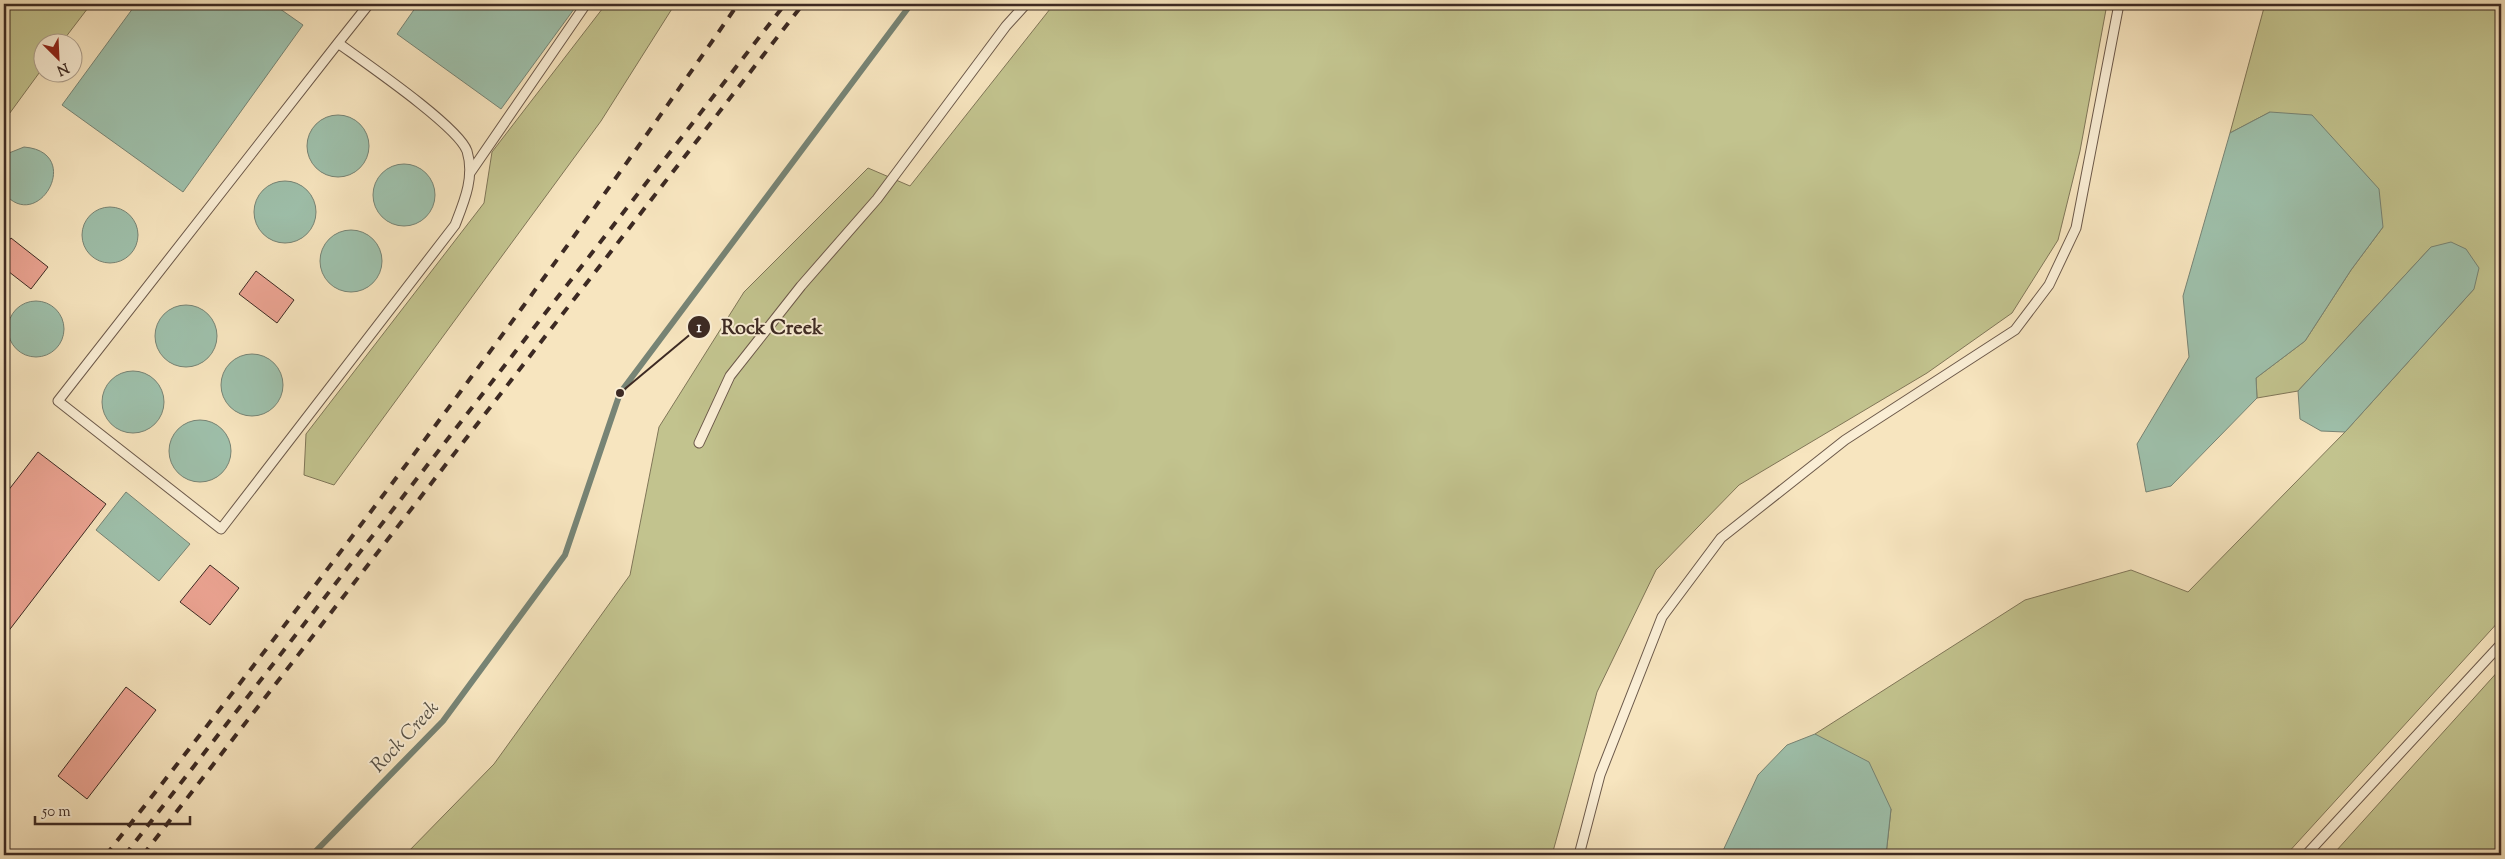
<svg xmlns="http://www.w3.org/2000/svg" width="2505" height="859" viewBox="0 0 2505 859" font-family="'Sorts Mill Goudy',serif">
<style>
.green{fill:#c2c38e;stroke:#807658}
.water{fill:#9ec0ab;stroke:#778475}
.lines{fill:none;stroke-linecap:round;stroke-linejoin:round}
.stream{stroke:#778475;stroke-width:6}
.building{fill:#eca493;stroke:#3d2a23}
.service-casing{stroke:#6c594a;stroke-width:11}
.service{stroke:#faeed5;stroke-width:9}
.rail{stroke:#3d2a23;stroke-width:4;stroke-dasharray:9 9;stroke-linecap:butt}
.labels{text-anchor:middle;stroke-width:4;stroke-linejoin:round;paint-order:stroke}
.water-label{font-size:20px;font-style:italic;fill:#555045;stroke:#faeed5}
.leader{fill:none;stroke:#3d2a23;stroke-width:2}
.callout-dot{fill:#3d2a23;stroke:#faeed5;stroke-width:2}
.mark-label{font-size:15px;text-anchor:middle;font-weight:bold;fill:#fff}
.callout-label{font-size:20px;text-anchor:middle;font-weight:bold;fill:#3d2a23;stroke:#faeed5;stroke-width:4;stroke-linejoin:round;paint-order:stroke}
</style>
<rect width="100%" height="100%" fill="#f7e5bf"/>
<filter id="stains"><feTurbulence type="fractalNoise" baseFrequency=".004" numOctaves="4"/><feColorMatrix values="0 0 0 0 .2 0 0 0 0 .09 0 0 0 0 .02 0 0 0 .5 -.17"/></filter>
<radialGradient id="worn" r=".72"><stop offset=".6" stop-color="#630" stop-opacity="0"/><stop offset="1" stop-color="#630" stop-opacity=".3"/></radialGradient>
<!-- green -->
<g class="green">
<polygon points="4,4 91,4 62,42 42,42 42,69 4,121"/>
<polygon points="606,4 675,4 601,121 334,485 304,475 306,434 484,203 492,152"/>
<polygon points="1054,4 2107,4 2080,151 2058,240 2012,313 1927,373 1739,485 1656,570 1597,692 1552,855 405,855 494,764 630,575 659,427 744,292 868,168 910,186"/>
<polygon points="2265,4 2501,4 2501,619 2286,855 1886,855 1891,809 1815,734 2025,600 2131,570 2188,592 2345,432 2474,289 2431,247 2298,391 2257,398 2256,378 2305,341 2351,270 2383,227 2270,112 2230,133"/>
<polygon points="2501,668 2501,855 2332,855 2336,851"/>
</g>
<!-- water -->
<g class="water">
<polygon points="136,4 273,4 303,25 183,192 62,105"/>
<polygon points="418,4 575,4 577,5 501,109 397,34"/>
<polygon points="2270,112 2312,115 2379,189 2383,227 2351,270 2305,341 2256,378 2257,398 2171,486 2146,492 2137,444 2189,357 2183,296 2230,133"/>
<circle cx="338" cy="146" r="31"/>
<path d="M 24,147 C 85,152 38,235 4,193 L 4,158 L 9,153 Z"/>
<circle cx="404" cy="195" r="31"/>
<circle cx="285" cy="212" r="31"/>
<circle cx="110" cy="235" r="28"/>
<circle cx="351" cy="261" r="31"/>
<polygon points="2451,242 2466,249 2479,268 2474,289 2345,432 2321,431 2300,419 2298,391 2431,247"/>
<circle cx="36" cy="329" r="28"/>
<circle cx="186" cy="336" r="31"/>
<circle cx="252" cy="385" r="31"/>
<circle cx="133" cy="402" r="31"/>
<circle cx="200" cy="451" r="31"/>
<polygon points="126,492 190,544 159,581 96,530"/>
<polygon points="1815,734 1869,762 1891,809 1886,855 1721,855 1758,775 1787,745"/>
</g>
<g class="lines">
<!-- stream -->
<polyline class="stream" points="312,855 443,721 565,555 620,393 911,4"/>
</g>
<!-- building -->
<g class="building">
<polygon points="11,238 48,267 31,289 4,268 4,247"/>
<polygon points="256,271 294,300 277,323 239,294"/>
<polygon points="38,452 106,504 4,637 4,496"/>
<polygon points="210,565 239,588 210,625 180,602"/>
<polygon points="126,687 156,710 87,799 58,776"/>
</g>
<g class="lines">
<defs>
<g id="service">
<path d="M 338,43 C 364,62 458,126 467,151 C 475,177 464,202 455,225 L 221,529 L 58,401 L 338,43 L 369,4"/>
<polyline points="470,173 586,4"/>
<polyline points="699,443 730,376 801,286 877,199 1006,26 1026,4"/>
<polyline points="1579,855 1600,775 1662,617 1721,538 1845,440 2015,330 2049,285 2076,228 2119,4"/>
<polyline points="2306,855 2501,644"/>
</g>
</defs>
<!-- service casing -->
<use href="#service" class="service-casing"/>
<!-- service -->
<use href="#service" class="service"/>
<!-- rail -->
<g class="rail">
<path d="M 106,855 C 325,577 537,295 738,4"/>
<polyline points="125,855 785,4"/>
<polyline points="143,855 803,4"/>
</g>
</g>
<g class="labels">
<!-- water labels -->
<g class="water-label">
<text transform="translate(404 736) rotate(-47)" y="7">Rock Creek</text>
</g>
</g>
<!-- callouts -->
<path class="leader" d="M620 393L699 327"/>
<g class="callout-dot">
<circle cx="620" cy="393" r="5"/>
<circle cx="699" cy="327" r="12"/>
</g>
<g class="mark-label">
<text x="699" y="332">1</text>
</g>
<g class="callout-label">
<text x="772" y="334">Rock Creek</text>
</g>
<!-- margin -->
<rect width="2505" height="859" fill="none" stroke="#f7e5bf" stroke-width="20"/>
<rect x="5" y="5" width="2495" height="849" fill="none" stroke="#3d2a23" stroke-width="2.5"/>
<rect x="10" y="10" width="2485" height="839" fill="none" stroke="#3d2a23"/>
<!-- north arrow -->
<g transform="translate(58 58) rotate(156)"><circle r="24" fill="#faeed5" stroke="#aea08e"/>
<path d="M0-4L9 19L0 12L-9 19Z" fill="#8f2418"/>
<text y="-8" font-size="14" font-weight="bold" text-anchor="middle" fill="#3d2a23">N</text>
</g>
<!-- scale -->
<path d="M35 816v8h155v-8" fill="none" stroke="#3d2a23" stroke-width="2.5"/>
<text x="42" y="816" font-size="15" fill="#3d2a23" stroke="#faeed5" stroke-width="4" paint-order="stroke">50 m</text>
<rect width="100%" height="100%" filter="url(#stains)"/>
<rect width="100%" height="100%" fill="url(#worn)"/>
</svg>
